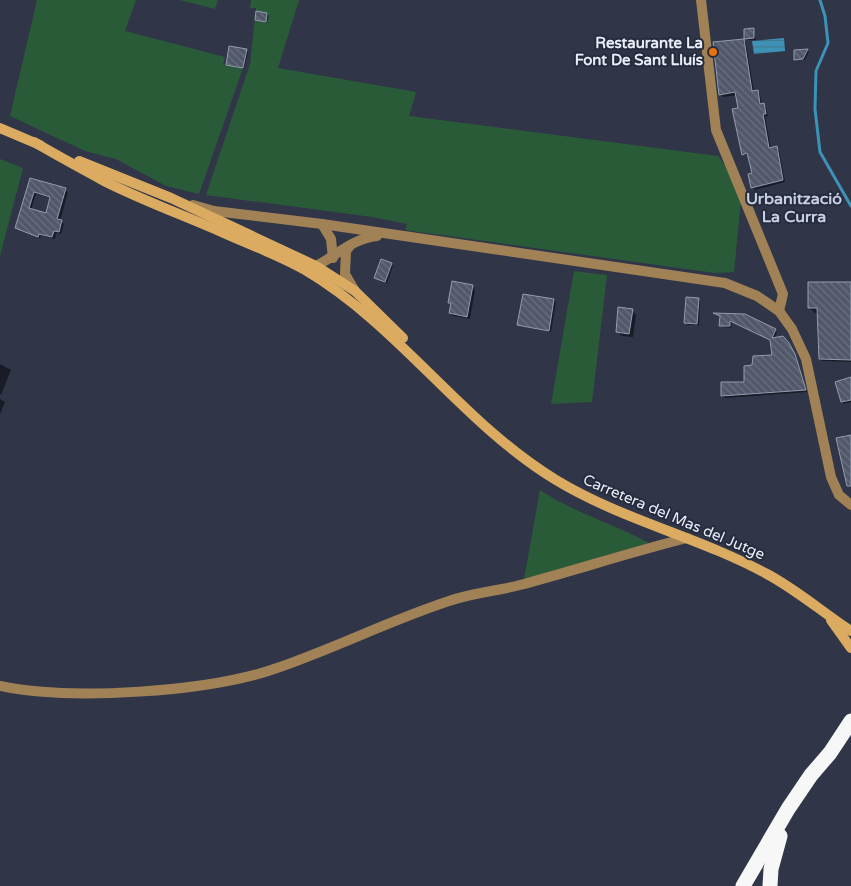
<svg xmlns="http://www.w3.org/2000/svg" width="851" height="886" viewBox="0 0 851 886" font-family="'Varela Round',sans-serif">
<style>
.green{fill:#2a5b39}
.water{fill:url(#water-rules)}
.shadow{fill:#0007;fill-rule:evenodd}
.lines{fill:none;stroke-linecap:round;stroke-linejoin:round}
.stream{stroke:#3d92b7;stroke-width:3}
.building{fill:url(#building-back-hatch);stroke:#949cb0;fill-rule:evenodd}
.street{stroke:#a08256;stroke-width:10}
.secondary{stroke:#dcab62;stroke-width:10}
.highway{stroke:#f7f7f7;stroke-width:15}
.food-dot{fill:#e8710a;stroke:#262c3d;stroke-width:2}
.labels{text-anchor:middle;stroke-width:4;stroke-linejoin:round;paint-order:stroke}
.poi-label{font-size:15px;font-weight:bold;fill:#eaeef9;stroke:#262c3d;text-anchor:end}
.street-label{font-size:15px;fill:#eaeef9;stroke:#262c3d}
.neighbourhood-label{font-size:16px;font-weight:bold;fill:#c7cfe5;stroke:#262c3d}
</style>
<defs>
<pattern id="water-rules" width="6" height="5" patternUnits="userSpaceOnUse" patternTransform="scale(1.25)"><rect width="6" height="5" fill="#3d92b7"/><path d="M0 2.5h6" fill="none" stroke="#407891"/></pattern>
<pattern id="building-back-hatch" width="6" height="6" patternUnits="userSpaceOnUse" patternTransform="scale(1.25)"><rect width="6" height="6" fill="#51586a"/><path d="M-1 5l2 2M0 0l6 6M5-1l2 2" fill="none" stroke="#6a7080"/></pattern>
</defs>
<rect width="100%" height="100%" fill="#303648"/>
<!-- green -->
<g class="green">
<polygon points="37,0 136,0 125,31 225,57 223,64 243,68 199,194 166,186 116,159 85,151 10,116"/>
<polygon points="180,0 218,0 215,9"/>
<polygon points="251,0 299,0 278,68 416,92 409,116 718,156 729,171 741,200 734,272 715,273 405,230 407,224 372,217 206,195 250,64 256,8 250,8"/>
<polygon points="0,159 23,168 0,256"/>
<polygon points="574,271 607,275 592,402 551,404"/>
<path d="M 540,490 C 573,512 614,524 649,543 L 524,579 Z"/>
</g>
<!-- water -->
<polygon class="water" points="784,38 785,51 754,54 752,41"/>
<!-- shadow -->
<g class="shadow">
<polygon points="267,14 269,16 267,23 257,20"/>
<polygon points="753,30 756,40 748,40 746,38"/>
<polygon points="744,40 746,43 754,92 757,92 760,94 762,105 766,108 768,116 765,117 771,149 776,148 779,150 785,182 755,190 752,187 753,174 749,156 744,154 737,95 723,97 720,94"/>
<polygon points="246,50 248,52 244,69 227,64"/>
<polygon points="807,50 809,52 805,60 796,59"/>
<path d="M 30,180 L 68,192 L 60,221 L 64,224 L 61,234 L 56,233 L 55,239 L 41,235 L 40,238 L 16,228 ZM 36,194 L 51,198 L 47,214 L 31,210 Z"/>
<polygon points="391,264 393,266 387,283 378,279"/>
<polygon points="851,283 851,362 822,361 820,359 823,351 818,346 818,315 809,308"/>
<polygon points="472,286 475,290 470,319 453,316 450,313 452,305 449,302"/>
<polygon points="698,299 700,301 699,325 688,325 686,323"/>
<polygon points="554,300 556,302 551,332 519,325"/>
<polygon points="632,310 636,315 633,337 622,336 618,332"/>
<polygon points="716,314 775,330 777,332 774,339 791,347 796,357 807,392 725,398 722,396 745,383 754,367 774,356 772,340 732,322 731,328 723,327 721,317"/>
<polygon points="0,364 11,370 1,395 0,394"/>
<polygon points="851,379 851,402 843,404 837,383"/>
<polygon points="0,399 5,402 0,414"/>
</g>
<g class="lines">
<!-- stream -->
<polyline class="stream" points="820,0 825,16 828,43 816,71 815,109 820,152 851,206"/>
</g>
<!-- building -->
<g class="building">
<polygon points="256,11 267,13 266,22 255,20"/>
<polygon points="754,28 754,38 744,39 744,29"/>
<polygon points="744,39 752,91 758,90 760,104 764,103 766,114 763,114 769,148 777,146 783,180 751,188 748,174 752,173 747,153 742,155 732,109 738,108 735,92 719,95 713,42"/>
<polygon points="229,46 247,49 243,68 226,65"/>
<polygon points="808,49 803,59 794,60 794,50"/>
<path d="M 30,178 L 66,188 L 57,219 L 62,220 L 59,232 L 54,231 L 52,237 L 39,234 L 38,237 L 15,228 ZM 34,192 L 50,197 L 46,213 L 29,208 Z"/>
<polygon points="381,259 392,263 385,282 374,278"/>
<polygon points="452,281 473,285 467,317 449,313 451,303 448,303"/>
<polygon points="808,282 851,282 851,360 819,359 817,308 808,308"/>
<polygon points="523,294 554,299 549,331 517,325"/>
<polygon points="686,297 699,298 697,324 684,323"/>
<polygon points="618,307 633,309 629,334 616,332"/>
<polygon points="713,313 745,314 776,329 772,338 783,336 789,343 795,354 806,390 721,396 721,382 744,382 744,366 752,365 753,356 772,355 770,340 730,321 730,326 719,326 720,316"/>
<polygon points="851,377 851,400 841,402 835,382"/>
<polygon points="851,435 851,486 847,486 836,438"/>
</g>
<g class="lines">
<!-- street -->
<g class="street">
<polyline points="701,0 716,130 783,294 779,311"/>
<polyline points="193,205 214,211 322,224 725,283 757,296 779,311 792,329 806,359 831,477 839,495 851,505"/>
<polyline points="322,224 331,239 333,258"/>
<polyline points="350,246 346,251 345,274 355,291"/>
<path d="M 310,269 C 333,259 352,238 377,236"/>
<path d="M 0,686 C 70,701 210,692 277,668 C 335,648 391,620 449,601 C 472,593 497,591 520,585 C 576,570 631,552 687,538"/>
</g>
<!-- secondary -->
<g class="secondary">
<polyline points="0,128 40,145"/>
<path d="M 34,142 C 58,156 82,169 106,182 C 142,200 180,214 217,230 C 245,243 277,254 305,270 C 400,326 462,423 556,480 C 622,520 699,537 767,574 C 797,590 822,612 851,631"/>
<polyline points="79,161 171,198 316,266 355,291 403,338"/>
<polyline points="831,620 851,648"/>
</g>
<!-- highway -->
<g class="highway">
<polyline points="743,886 788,809 811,775 830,753 851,721"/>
<polyline points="770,886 771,869 780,836"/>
</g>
</g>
<!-- markers -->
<circle class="food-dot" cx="713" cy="52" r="5"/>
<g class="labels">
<!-- poi labels -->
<g class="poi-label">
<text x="703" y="48">Restaurante La<tspan x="703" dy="17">Font De Sant Lluís</tspan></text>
</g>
<!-- street labels -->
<g class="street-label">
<text transform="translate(674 517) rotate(23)" y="5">Carretera del Mas del Jutge</text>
</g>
<!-- neighbourhood labels -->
<g class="neighbourhood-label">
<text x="794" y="204">Urbanització<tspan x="794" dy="18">La Curra</tspan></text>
</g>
</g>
</svg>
